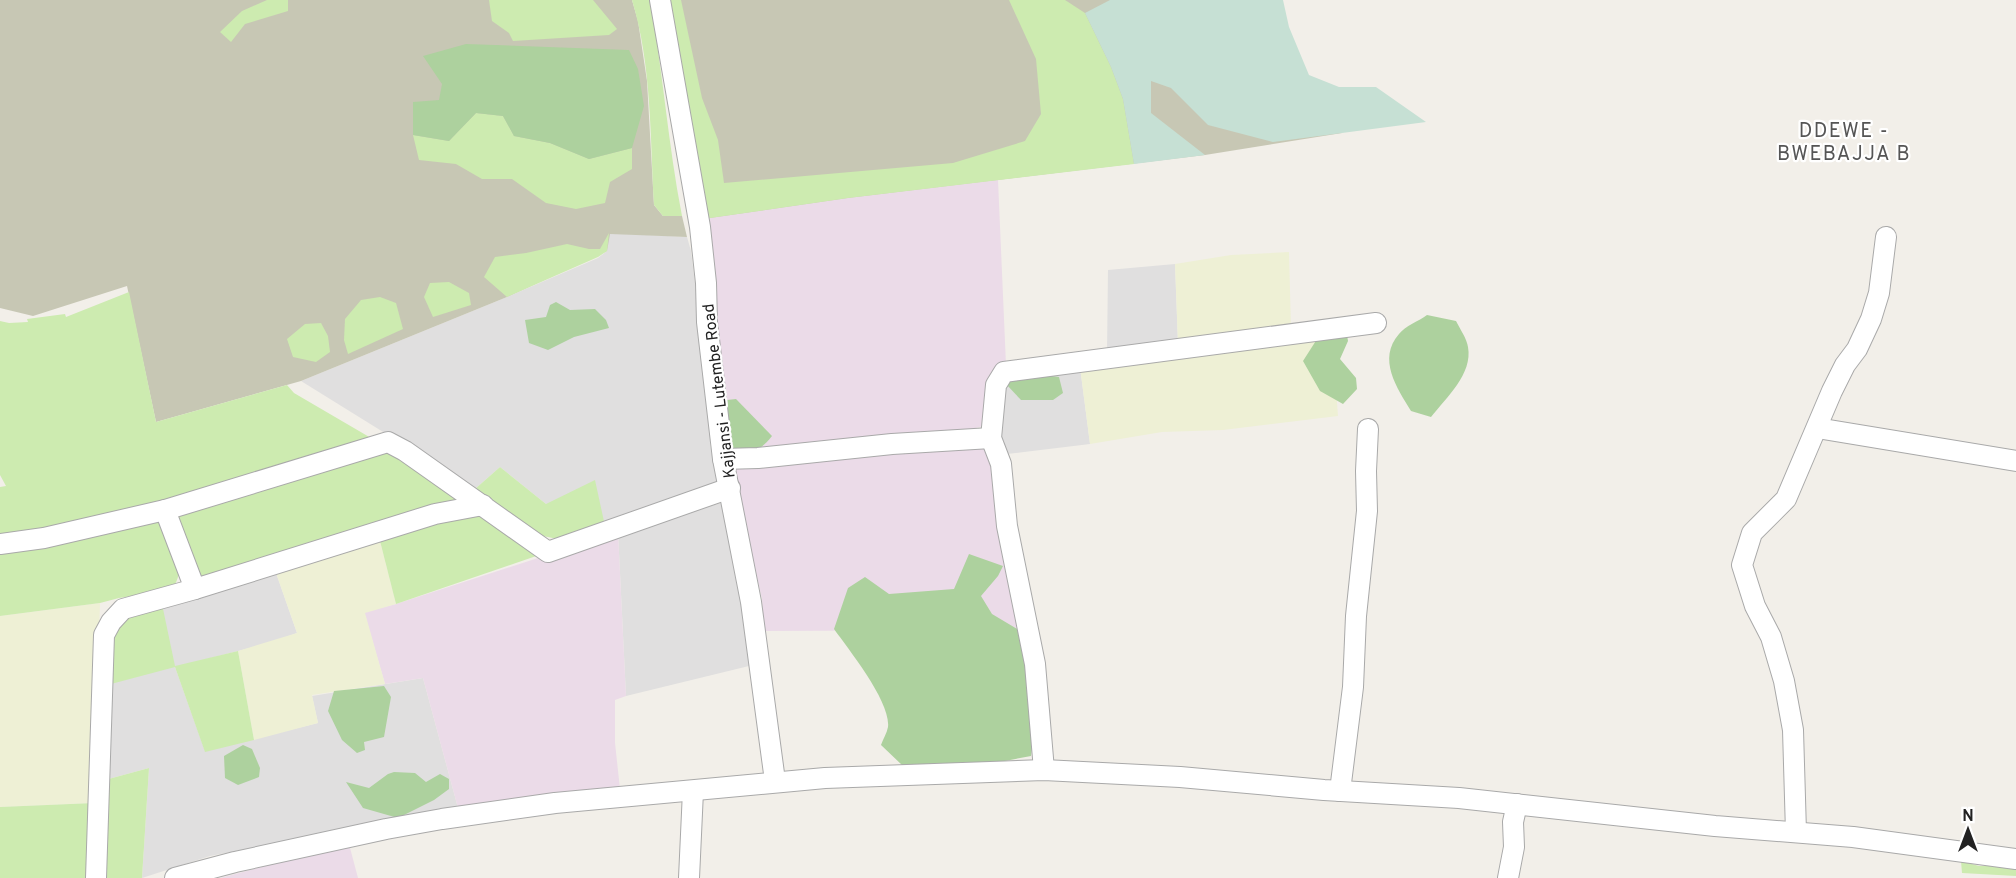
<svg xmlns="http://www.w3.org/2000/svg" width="2016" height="878" viewBox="0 0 2016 878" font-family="Overpass,sans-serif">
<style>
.residential{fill:#e0dfdf}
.industrial{fill:#ebdbe8}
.construction{fill:#c7c7b4}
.farmland{fill:#eef0d5}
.grass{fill:#cdebb0}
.forest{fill:#add19e}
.wetland{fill:#c6e0d4}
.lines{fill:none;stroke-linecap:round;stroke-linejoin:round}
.minor-casing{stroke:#a9a9a9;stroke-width:22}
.minor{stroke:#fff;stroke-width:20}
.labels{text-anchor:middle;stroke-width:4.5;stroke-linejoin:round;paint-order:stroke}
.street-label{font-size:16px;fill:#222;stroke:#fff}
.quarter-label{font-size:20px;letter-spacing:1.5px;fill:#555;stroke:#fff}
</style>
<rect width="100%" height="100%" fill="#f2efe9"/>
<!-- residential -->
<g class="residential">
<polygon points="609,233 687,237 691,251 698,307 710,422 710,444 718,486 605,526 546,504 500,467 475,489 301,381 507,297 598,258 607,251"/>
<polygon points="1175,264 1178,344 1107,354 1108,270"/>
<polygon points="1080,367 1090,444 1007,454 996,428 1005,383"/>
<polygon points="725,502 748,599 749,666 626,696 618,532"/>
<polygon points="275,570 297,633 270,643 175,667 205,751 318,723 312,696 423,678 458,808 210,856 142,878 149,768 105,780 111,684 162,604"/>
</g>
<!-- industrial -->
<g class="industrial">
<polygon points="998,180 1006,365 987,425 949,435 733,452 730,440 703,219 848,198"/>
<polygon points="976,445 987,451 996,460 1019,630 764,631 762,599 730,464"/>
<polygon points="618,532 626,696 615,700 615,743 620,789 458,808 423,678 385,684 364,612 396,604"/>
<polygon points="349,844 358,878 220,878"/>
</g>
<!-- construction -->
<g class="construction">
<polygon points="0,0 632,0 638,21 647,81 654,205 663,216 682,216 687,237 610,234 607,251 507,297 301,381 156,422 127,286 33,316 0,308"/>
<polygon points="669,0 1249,0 1342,133 1205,155 848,198 703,219"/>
</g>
<!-- farmland -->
<g class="farmland">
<polygon points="1289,252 1291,328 1178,344 1175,264 1231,255"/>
<polygon points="1332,336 1338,416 1223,430 1162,432 1090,444 1080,367"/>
<polygon points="379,537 396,604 365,613 385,684 312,695 318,723 254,740 238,651 297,633 275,570"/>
<polygon points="100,603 94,803 0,807 0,616"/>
</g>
<!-- grass -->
<g class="grass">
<polygon points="267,0 288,0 288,11 245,24 231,42 220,32 242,11"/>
<polygon points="489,0 593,0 617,29 609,35 513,41 509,33 492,21"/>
<path d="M 632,0 L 650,0 C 663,72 668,144 682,216 L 663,216 L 654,205 C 650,137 652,66 632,0 Z"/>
<polygon points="669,0 681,0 702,98 718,140 724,183 953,163 1025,141 1041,114 1036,59 1009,0 1065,0 1085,13 1111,67 1123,99 1134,164 848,198 703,219"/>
<polygon points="476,113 503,116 514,136 550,143 589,159 632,148 632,169 610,182 605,203 576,209 546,203 512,179 482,179 456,164 419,160 413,135 449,141"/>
<polygon points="609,233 607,251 598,257 507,297 484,277 495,257 526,253 567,244 589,249 600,249"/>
<polygon points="449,282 469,293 471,305 433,317 424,297 430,283"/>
<polygon points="129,292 156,422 287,385 294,393 371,438 254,478 0,540 0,487 6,486 0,475 0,321 9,323 28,322 27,319 65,314 66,317"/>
<polygon points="380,297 396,303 403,329 348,354 344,340 345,319 361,300"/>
<polygon points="321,323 328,336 330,352 316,362 293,357 287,339 305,324"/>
<polygon points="379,451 396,452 463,504 199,578 176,519 177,512"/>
<polygon points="500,467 546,504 595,480 605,526 562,540 529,533 475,489"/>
<polygon points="478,511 542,554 396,604 379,537"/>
<path d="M 151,518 L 165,522 C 173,545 189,569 171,590 L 119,598 L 100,603 L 0,616 L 0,552 Z"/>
<polygon points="162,604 175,666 238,651 254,740 205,752 175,667 111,684 110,650 120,620"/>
<polygon points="149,768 142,878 100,878 105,780"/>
<polygon points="94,803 90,878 0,878 0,807"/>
<polygon points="1961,861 1979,866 2016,866 2016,876 1962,873"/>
</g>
<!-- forest -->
<g class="forest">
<polygon points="466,44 629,50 638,69 644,106 632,148 589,159 550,143 514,136 503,116 476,113 449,141 413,135 413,102 439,100 442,84 423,56"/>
<polygon points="556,302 570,310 595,309 606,320 609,328 574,337 548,350 529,343 525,320 546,317 550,305"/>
<path d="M 1427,315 L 1456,321 C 1460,329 1467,339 1468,347 C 1473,374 1446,398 1431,417 L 1411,411 C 1397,388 1377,359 1399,334 C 1405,326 1419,321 1427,315 Z"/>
<polygon points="1347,335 1348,341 1340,359 1356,378 1357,389 1343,404 1320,391 1303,361 1319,336"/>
<polygon points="1037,374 1059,377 1063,393 1053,400 1021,400 1005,383 1011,375"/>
<path d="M 736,399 L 772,436 C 759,452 751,455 731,447 L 724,419 L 727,400 Z"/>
<path d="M 969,554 L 1003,566 L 998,576 L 981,596 L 992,614 L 1019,630 L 1035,679 L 1035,723 L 1031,756 L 963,769 L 902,765 L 881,745 C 883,739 887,733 888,727 C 891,702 849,650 834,629 L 848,588 L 865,577 L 889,594 L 954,589 Z"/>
<polygon points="384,686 391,697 384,737 364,742 365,750 357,753 342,740 328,711 334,691"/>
<polygon points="243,745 252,749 260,768 259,777 238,785 225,778 224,756"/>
<polygon points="394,772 415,773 426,782 440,774 449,779 449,789 434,800 398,818 363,808 346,782 369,788 388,774"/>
</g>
<!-- wetland -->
<polygon class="wetland" points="1110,0 1283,0 1289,27 1309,75 1339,87 1376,87 1426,122 1273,142 1208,125 1171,88 1151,81 1151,113 1205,155 1134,164 1123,99 1111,67 1085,13"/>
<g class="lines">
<defs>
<g id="minor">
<polyline points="660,0 700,227 706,283 707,322 723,459 751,602 775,781"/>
<polyline points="1817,428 2016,461"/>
<polyline points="723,459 758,458 892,444 991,438"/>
<polyline points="165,510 195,589"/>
<polyline points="0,544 44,538 165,510 388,442 405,451 548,552 730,488"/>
<polyline points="1044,770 1035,664 1007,526 1001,464 991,438 996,385 1004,372 1376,323"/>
<polyline points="1340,791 1353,687 1356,616 1367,511 1366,471 1368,429"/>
<polyline points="1796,832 1793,730 1784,681 1771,637 1755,606 1742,565 1752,533 1786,499 1832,391 1845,365 1857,349 1871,319 1879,293 1886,237"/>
<polyline points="96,878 104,635 111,622 123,609 195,589 435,514 483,505"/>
<polyline points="175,878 235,862 386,829 442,819 555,803 825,778 1044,770 1180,777 1324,790 1459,798 1715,826 1853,837 2016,859"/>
<polyline points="689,878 693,791"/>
<polyline points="1508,878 1514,847 1513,822 1517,804"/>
</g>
</defs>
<!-- minor casing -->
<use href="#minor" class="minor-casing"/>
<!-- minor -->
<use href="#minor" class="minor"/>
</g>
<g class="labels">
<!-- street labels -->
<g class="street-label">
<text transform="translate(718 391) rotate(-97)" y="6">Kajjansi - Lutembe Road</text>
</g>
<!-- quarter labels -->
<g class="quarter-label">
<text x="1844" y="137">DDEWE -<tspan x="1844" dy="23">BWEBAJJA B</tspan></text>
</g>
</g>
<!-- north arrow -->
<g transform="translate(1968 830)" stroke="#ffffff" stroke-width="4.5" paint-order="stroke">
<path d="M0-4.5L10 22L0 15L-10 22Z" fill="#222222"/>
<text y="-9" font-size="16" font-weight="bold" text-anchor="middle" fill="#222222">N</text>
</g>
</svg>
